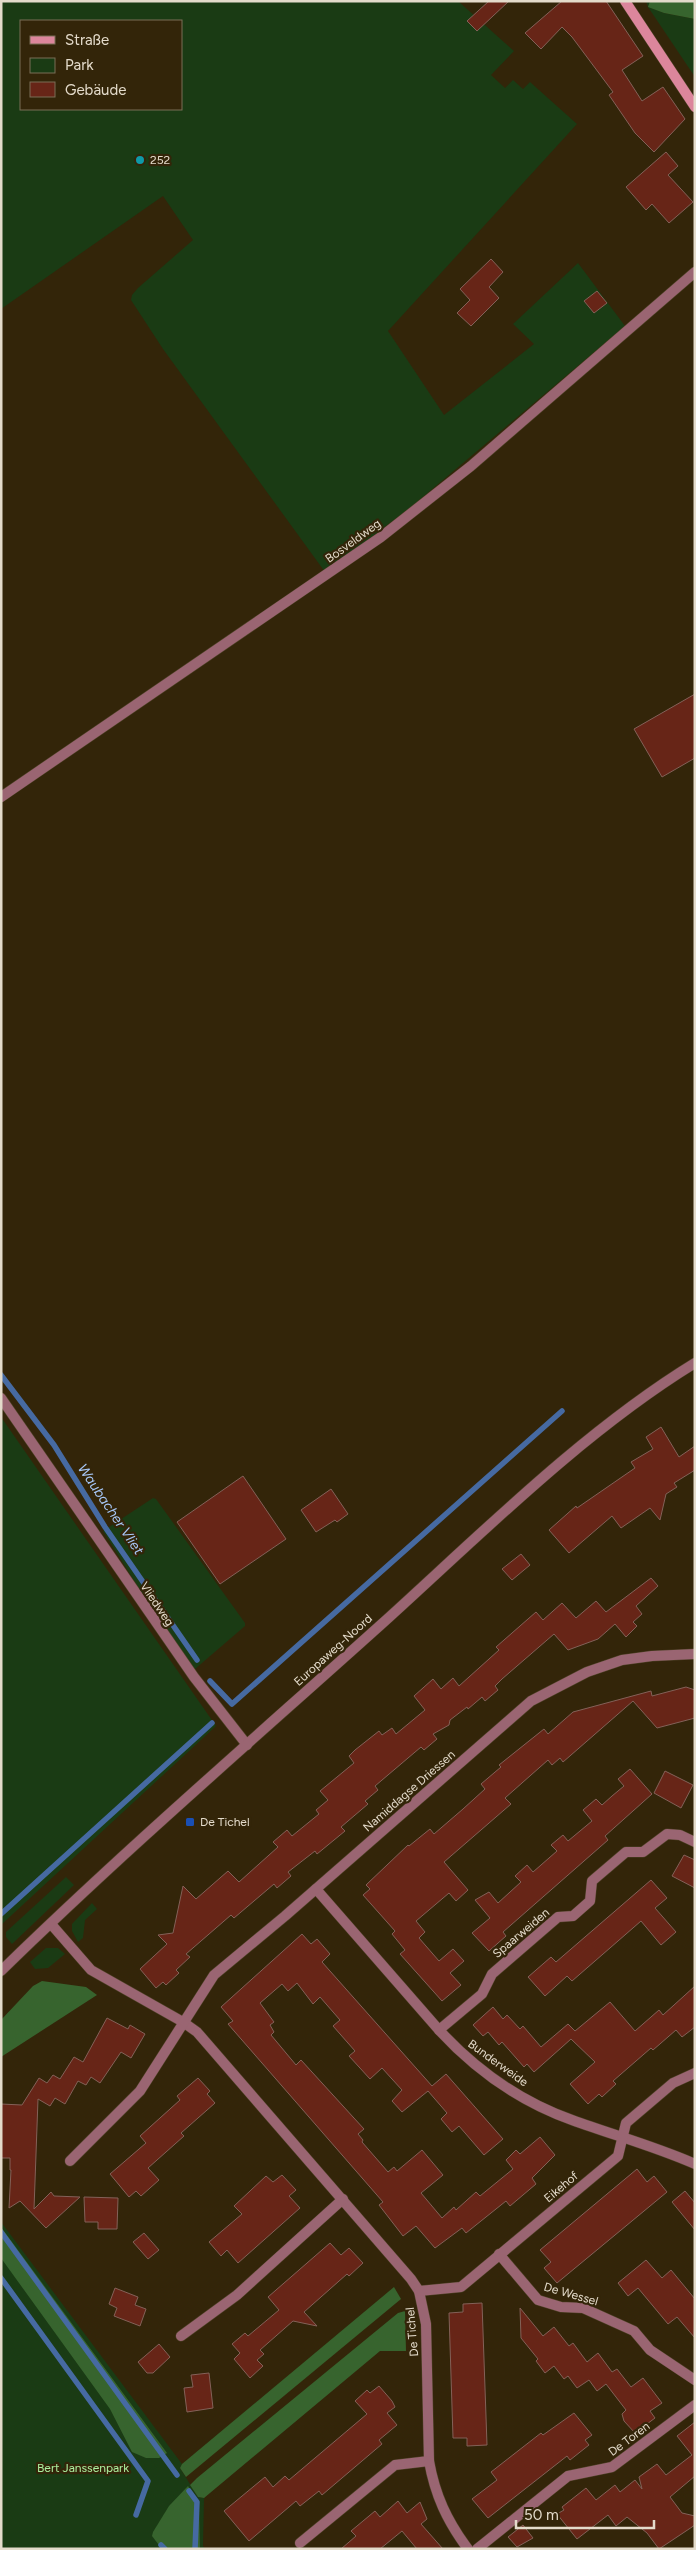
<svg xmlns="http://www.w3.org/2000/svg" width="696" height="2550" viewBox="0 0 696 2550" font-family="Figtree,sans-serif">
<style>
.green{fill:#1a3b14;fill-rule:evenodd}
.forest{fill:#37642e}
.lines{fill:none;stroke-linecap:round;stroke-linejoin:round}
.stream{stroke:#466aa2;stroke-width:5.5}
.building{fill:#672517;stroke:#836158}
.minor-casing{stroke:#4f4228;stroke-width:11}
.tertiary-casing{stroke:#4f4228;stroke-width:11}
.secondary-casing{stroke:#4f4228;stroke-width:11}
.minor{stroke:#9a6572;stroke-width:10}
.tertiary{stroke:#9a6572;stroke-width:10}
.secondary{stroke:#dc869c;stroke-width:10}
.culture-dot{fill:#0f9aa8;stroke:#332509;stroke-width:2}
.transit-dot{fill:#1a4fb4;stroke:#332509;stroke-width:2}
.labels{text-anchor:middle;stroke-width:4.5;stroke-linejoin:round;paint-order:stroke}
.poi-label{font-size:12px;fill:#e4dbcb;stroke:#332509;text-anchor:start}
.street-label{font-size:12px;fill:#e4dbcb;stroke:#332509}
.park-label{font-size:12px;fill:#acf09f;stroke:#332509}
.water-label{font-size:14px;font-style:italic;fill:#a7c7f7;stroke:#332509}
</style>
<rect width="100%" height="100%" fill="#332509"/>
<!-- green -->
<g class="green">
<path d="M 1,1 L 458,1 L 514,51 L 491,75 L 505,88 L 513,80 L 523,89 L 530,82 L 577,124 L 388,331 L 444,415 L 534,344 L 513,324 L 578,263 L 625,326 L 411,507 L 325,572 L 163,349 L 131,300 L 132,295 L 138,288 L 193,240 L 163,196 L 1,309 ZM 21,21 L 181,21 L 181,109 L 21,109 Z"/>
<polygon points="646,1 650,1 649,7 664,13 695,19 695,77 648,7"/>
<polygon points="1,1417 216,1726 1,1925"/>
<polygon points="153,1498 156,1499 245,1623 245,1626 195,1669 152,1609 103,1531"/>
<polygon points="66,1877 74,1885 12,1944 6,1937 6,1932"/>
<polygon points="92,1903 97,1909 85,1920 83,1938 78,1942 72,1931 72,1924"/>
<polygon points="46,1948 58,1948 65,1954 48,1968 35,1969 30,1962"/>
<polygon points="1,2222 182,2464 180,2468 198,2497 204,2498 203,2546 205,2549 1,2549"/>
</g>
<!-- forest -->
<g class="forest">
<polygon points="650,1 695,1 695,19 664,13 648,7"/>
<polygon points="42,1981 86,1987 97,1995 1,2057 1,2020 33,1986"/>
<polygon points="1,2227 167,2453 159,2458 146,2458 132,2452 110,2409 1,2258"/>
<polygon points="394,2287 401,2299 186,2477 180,2468 182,2464"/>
<polygon points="405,2311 406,2351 380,2351 204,2498 198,2497 190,2485 197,2478 398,2313"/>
<polygon points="188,2486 199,2503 200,2549 162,2549 152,2536 153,2532 169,2506"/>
</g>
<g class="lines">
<!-- stream -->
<g class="stream">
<polyline points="1,1375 54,1445 105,1527 197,1660"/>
<polyline points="210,1681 232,1704 562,1411"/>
<polyline points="1,1914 212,1723"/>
<polyline points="1,2232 177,2475"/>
<polyline points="1,2278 148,2481 136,2515"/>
<polyline points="189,2491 197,2502 195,2549"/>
<polyline points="161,2545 165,2549"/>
</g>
</g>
<!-- building -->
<g class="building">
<polygon points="489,1 509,1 477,31 467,21"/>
<polygon points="562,1 606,1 643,56 622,70 642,101 663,87 685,119 654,152 635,133 609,95 613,92 572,37 562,27 541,49 525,33"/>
<polygon points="666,152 678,166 668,175 693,202 669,223 652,204 646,210 626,187"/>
<polygon points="491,259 503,272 489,287 499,298 471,326 457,313 470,300 460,289"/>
<polygon points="597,291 607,303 594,313 584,301"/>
<polygon points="695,694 695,758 662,777 634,729"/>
<polygon points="661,1427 679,1457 695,1446 695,1470 674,1483 677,1487 666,1494 660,1520 650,1508 621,1528 612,1516 569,1553 549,1530 576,1506 577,1508 635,1468 631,1462 653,1449 646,1437"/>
<polygon points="243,1476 286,1539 220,1584 177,1522"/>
<polygon points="331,1489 348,1514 337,1522 335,1520 316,1532 301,1510"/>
<polygon points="521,1554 530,1565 512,1580 502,1569"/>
<polygon points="651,1578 658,1586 636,1606 642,1614 633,1622 637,1626 626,1637 615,1624 598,1639 568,1650 554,1634 502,1679 495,1686 498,1690 485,1701 482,1697 468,1709 467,1707 450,1720 449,1725 433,1734 437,1739 424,1750 421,1747 375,1786 378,1790 365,1801 368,1804 341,1827 345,1831 317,1854 315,1851 288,1872 291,1876 277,1888 274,1884 234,1918 231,1915 186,1954 190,1957 176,1970 179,1973 166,1985 163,1982 156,1988 140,1969 167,1944 158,1935 173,1933 183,1886 196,1899 228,1871 239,1882 278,1847 273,1842 287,1830 292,1836 319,1814 316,1810 328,1800 320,1791 354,1763 349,1756 355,1750 379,1731 382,1735 392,1728 396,1734 425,1710 414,1696 433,1679 441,1689 453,1678 459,1686 499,1650 496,1647 536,1612 543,1620 562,1603 576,1618 596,1601 606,1612"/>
<polygon points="686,1687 695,1690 695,1718 657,1728 633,1701 563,1762 560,1758 552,1765 548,1760 505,1798 511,1804 444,1862 468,1890 456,1901 449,1893 416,1921 425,1932 419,1938 439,1961 453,1949 464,1961 450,1973 461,1985 442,2001 400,1954 405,1950 392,1934 395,1931 363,1895 370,1889 366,1885 408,1845 409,1846 430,1829 434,1834 463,1809 485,1789 481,1784 501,1767 499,1765 544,1729 548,1734 573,1712 651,1691 652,1696"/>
<polygon points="630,1769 652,1794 605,1836 608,1840 503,1932 506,1936 489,1951 472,1933 490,1918 475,1900 489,1892 498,1903 521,1882 515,1876 527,1865 533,1872 557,1851 551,1845 563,1835 568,1841 592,1821 583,1810 596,1799 602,1805 612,1796 624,1786 618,1779"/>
<polygon points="665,1771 693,1785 681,1808 654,1793"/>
<polygon points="684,1855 695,1860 695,1888 672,1876"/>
<polygon points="651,1880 667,1898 655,1908 676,1932 661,1945 641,1921 572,1981 567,1976 545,1996 528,1977 551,1957 556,1962"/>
<polygon points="302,1934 311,1944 317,1939 330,1954 322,1962 432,2086 446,2074 503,2139 484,2155 459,2126 452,2132 441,2119 447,2113 428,2091 402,2112 392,2101 402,2090 382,2068 370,2079 349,2056 355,2051 333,2026 340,2020 320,1997 313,2004 297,1983 288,1991 282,1984 260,2003 274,2022 270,2025 274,2032 271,2035 296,2065 301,2060 364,2129 358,2134 363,2140 362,2142 388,2172 394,2167 397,2171 422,2150 443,2175 421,2193 442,2218 454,2207 456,2210 476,2192 480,2196 513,2169 506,2160 516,2150 520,2154 540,2137 555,2155 532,2178 536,2184 510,2206 506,2201 466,2233 462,2228 435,2248 416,2226 403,2236 379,2205 383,2202 228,2024 233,2021 221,2007"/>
<polygon points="695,1986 695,2027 682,2037 676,2030 653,2050 651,2048 613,2081 616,2084 602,2097 599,2094 588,2104 570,2084 595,2062 571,2039 534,2072 527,2064 524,2067 502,2042 499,2045 488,2032 483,2036 473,2025 493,2007 503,2019 507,2015 520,2029 523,2026 541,2047 568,2024 575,2031 610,2002 635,2031 659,2010 663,2015"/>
<polygon points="107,2018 128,2029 130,2025 145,2034 131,2058 121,2052 100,2083 91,2077 86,2085 78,2081 65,2104 55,2098 50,2106 38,2099 34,2209 51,2192 54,2196 80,2197 46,2228 20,2201 9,2208 11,2170 10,2170 10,2158 1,2158 1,2104 22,2105 39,2078 47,2083 53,2075 60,2079 74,2057 83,2062"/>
<polygon points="198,2078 210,2091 207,2094 215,2103 181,2133 184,2136 148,2168 159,2180 141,2196 136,2191 129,2197 110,2174 146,2143 140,2136 180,2100 177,2096"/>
<polygon points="637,2169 647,2182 654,2176 667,2192 557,2283 544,2268 551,2262 540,2250"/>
<polygon points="282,2175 296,2190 289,2196 300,2208 238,2263 227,2250 221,2256 209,2242 242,2214 234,2206 266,2176 273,2182"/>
<polygon points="685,2191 695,2203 695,2230 672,2202"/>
<polygon points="84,2197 118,2198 117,2229 98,2229 98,2222 85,2222"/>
<polygon points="144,2233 159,2250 148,2259 133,2242"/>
<polygon points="330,2243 341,2255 349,2248 363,2263 349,2276 347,2274 304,2312 317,2326 293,2321 260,2350 264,2354 257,2360 263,2366 250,2378 234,2359 240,2353 232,2344 245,2333 248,2336 279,2310 268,2297"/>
<polygon points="646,2260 662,2278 671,2270 695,2299 695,2338 677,2317 668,2324 638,2288 628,2296 618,2283"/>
<polygon points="115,2288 138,2297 135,2305 146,2309 140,2326 114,2316 117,2308 109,2304"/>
<polygon points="482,2303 487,2445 467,2446 467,2438 453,2438 449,2313 463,2312 463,2304"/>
<polygon points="520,2308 543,2336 554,2327 569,2346 573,2343 587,2362 598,2353 612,2372 617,2369 631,2387 643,2378 662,2403 650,2411 655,2418 635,2433 624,2421 622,2414 626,2410 606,2384 597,2391 589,2380 577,2388 568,2376 564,2379 554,2366 545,2373 536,2361 538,2359 521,2338"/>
<polygon points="159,2344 170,2357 153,2373 147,2373 138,2362"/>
<polygon points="209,2373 213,2408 187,2412 184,2388 193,2387 191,2375"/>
<polygon points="379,2386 392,2401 395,2407 387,2413 397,2425 379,2440 382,2444 322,2495 319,2491 300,2506 296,2501 249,2541 224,2511 265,2477 273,2487 285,2476 289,2480 367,2414 355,2401 367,2390 370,2393"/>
<polygon points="574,2413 592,2435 585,2440 589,2445 570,2460 567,2456 488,2518 472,2499 497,2480 491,2472 541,2433 543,2435"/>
<polygon points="695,2422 695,2476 670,2497 682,2513 695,2516 695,2525 659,2549 647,2533 627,2517 616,2526 608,2515 577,2539 557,2514 564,2510 562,2507 586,2488 596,2500 615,2485 620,2492 635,2480 642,2489 639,2477 657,2464 666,2475 692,2455 677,2436"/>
<polygon points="398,2501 407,2513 420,2502 427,2519 421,2524 443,2549 417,2549 402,2531 380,2549 341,2549 356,2536 351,2531 375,2511 380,2517"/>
<polygon points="523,2525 533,2538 517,2547 508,2537"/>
</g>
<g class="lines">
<defs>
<g id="minor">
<polyline points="1,797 381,537 471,466 695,272"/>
<polyline points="1,1398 194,1677 247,1745"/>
<path d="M 316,1889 L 439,2030 C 476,2070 521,2102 572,2120 C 613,2135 654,2146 695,2164"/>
<path d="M 51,1924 L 91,1970 L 183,2022 L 197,2032 L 411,2279 L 419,2291 L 426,2324 L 429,2461 C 435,2495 447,2521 468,2549"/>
<polyline points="439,2030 482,1994 492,1974 558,1917 573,1916 590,1901 592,1881 626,1852 643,1852 667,1834 680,1835 695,1842"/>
<polyline points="70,2161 140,2091 214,1975 285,1916 531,1701 587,1672 622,1660 652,1656 695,1654"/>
<polyline points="499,2254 538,2300 561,2307 583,2308 634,2331 650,2350 695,2380"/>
<polyline points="419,2291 461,2287 618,2156 626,2123 673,2083 695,2073"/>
<polyline points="181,2336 237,2295 343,2199"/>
<polyline points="300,2543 395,2465 429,2461"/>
<polyline points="477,2549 568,2476 612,2467 695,2405"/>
</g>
<path id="tertiary" d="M 1,1971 C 125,1850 256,1737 385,1621 C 481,1534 584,1431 695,1363"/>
<polyline id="secondary" points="625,1 695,107"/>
</defs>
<!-- minor casing -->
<use href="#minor" class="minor-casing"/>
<!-- tertiary casing -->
<use href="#tertiary" class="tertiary-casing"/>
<!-- secondary casing -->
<use href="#secondary" class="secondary-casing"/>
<!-- minor -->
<use href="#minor" class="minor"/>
<!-- tertiary -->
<use href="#tertiary" class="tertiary"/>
<!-- secondary -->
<use href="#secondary" class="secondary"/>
</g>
<!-- markers -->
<circle class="culture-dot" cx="140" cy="160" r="5"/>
<rect class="transit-dot" x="185" y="1817" width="10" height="10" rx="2.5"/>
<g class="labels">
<!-- poi labels -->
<g class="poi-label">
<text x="150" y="164">252</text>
<text x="200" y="1826">De Tichel</text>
</g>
<!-- street labels -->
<g class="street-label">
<text transform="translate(353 541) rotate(-36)" y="4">Bosveldweg</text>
<text transform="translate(157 1604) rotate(56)" y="4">Vliedweg</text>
<text transform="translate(333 1650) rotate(-42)" y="4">Europaweg-Noord</text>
<text transform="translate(409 1791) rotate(-41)" y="4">Namiddagse Driessen</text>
<text transform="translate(521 1933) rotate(-40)" y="4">Spaarweiden</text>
<text transform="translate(498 2063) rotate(36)" y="4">Bunderweide</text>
<text transform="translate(561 2187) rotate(-40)" y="4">Eikehof</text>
<text transform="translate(571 2294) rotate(16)" y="4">De Wessel</text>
<text transform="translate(412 2332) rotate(-95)" y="4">De Tichel</text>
<text transform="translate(629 2439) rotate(-37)" y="4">De Toren</text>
</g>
<!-- park labels -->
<g class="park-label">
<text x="83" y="2472">Bert Janssenpark</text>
</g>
<!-- water labels -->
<g class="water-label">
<text transform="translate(111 1509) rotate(56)" y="5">Waubacher Vliet</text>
</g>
</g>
<!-- border -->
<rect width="696" height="2550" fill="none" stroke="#e4dbcb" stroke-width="5"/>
<!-- legend -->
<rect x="20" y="20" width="162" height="90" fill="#332509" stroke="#7a6e57"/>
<rect x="30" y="36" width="25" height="8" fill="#dc869c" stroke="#7a6e57"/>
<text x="65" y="45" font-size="15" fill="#e4dbcb">Straße</text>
<rect x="30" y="58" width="25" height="15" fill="#1a3b14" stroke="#7a6e57"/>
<text x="65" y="70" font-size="15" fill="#e4dbcb">Park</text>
<rect x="30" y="82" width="25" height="15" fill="#672517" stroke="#7a6e57"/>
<text x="65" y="95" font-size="15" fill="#e4dbcb">Gebäude</text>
<!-- scale -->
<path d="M516 2520v8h138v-8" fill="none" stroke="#e4dbcb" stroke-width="2.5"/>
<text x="524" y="2520" font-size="15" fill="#e4dbcb" stroke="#332509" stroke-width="4" paint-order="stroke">50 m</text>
</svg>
